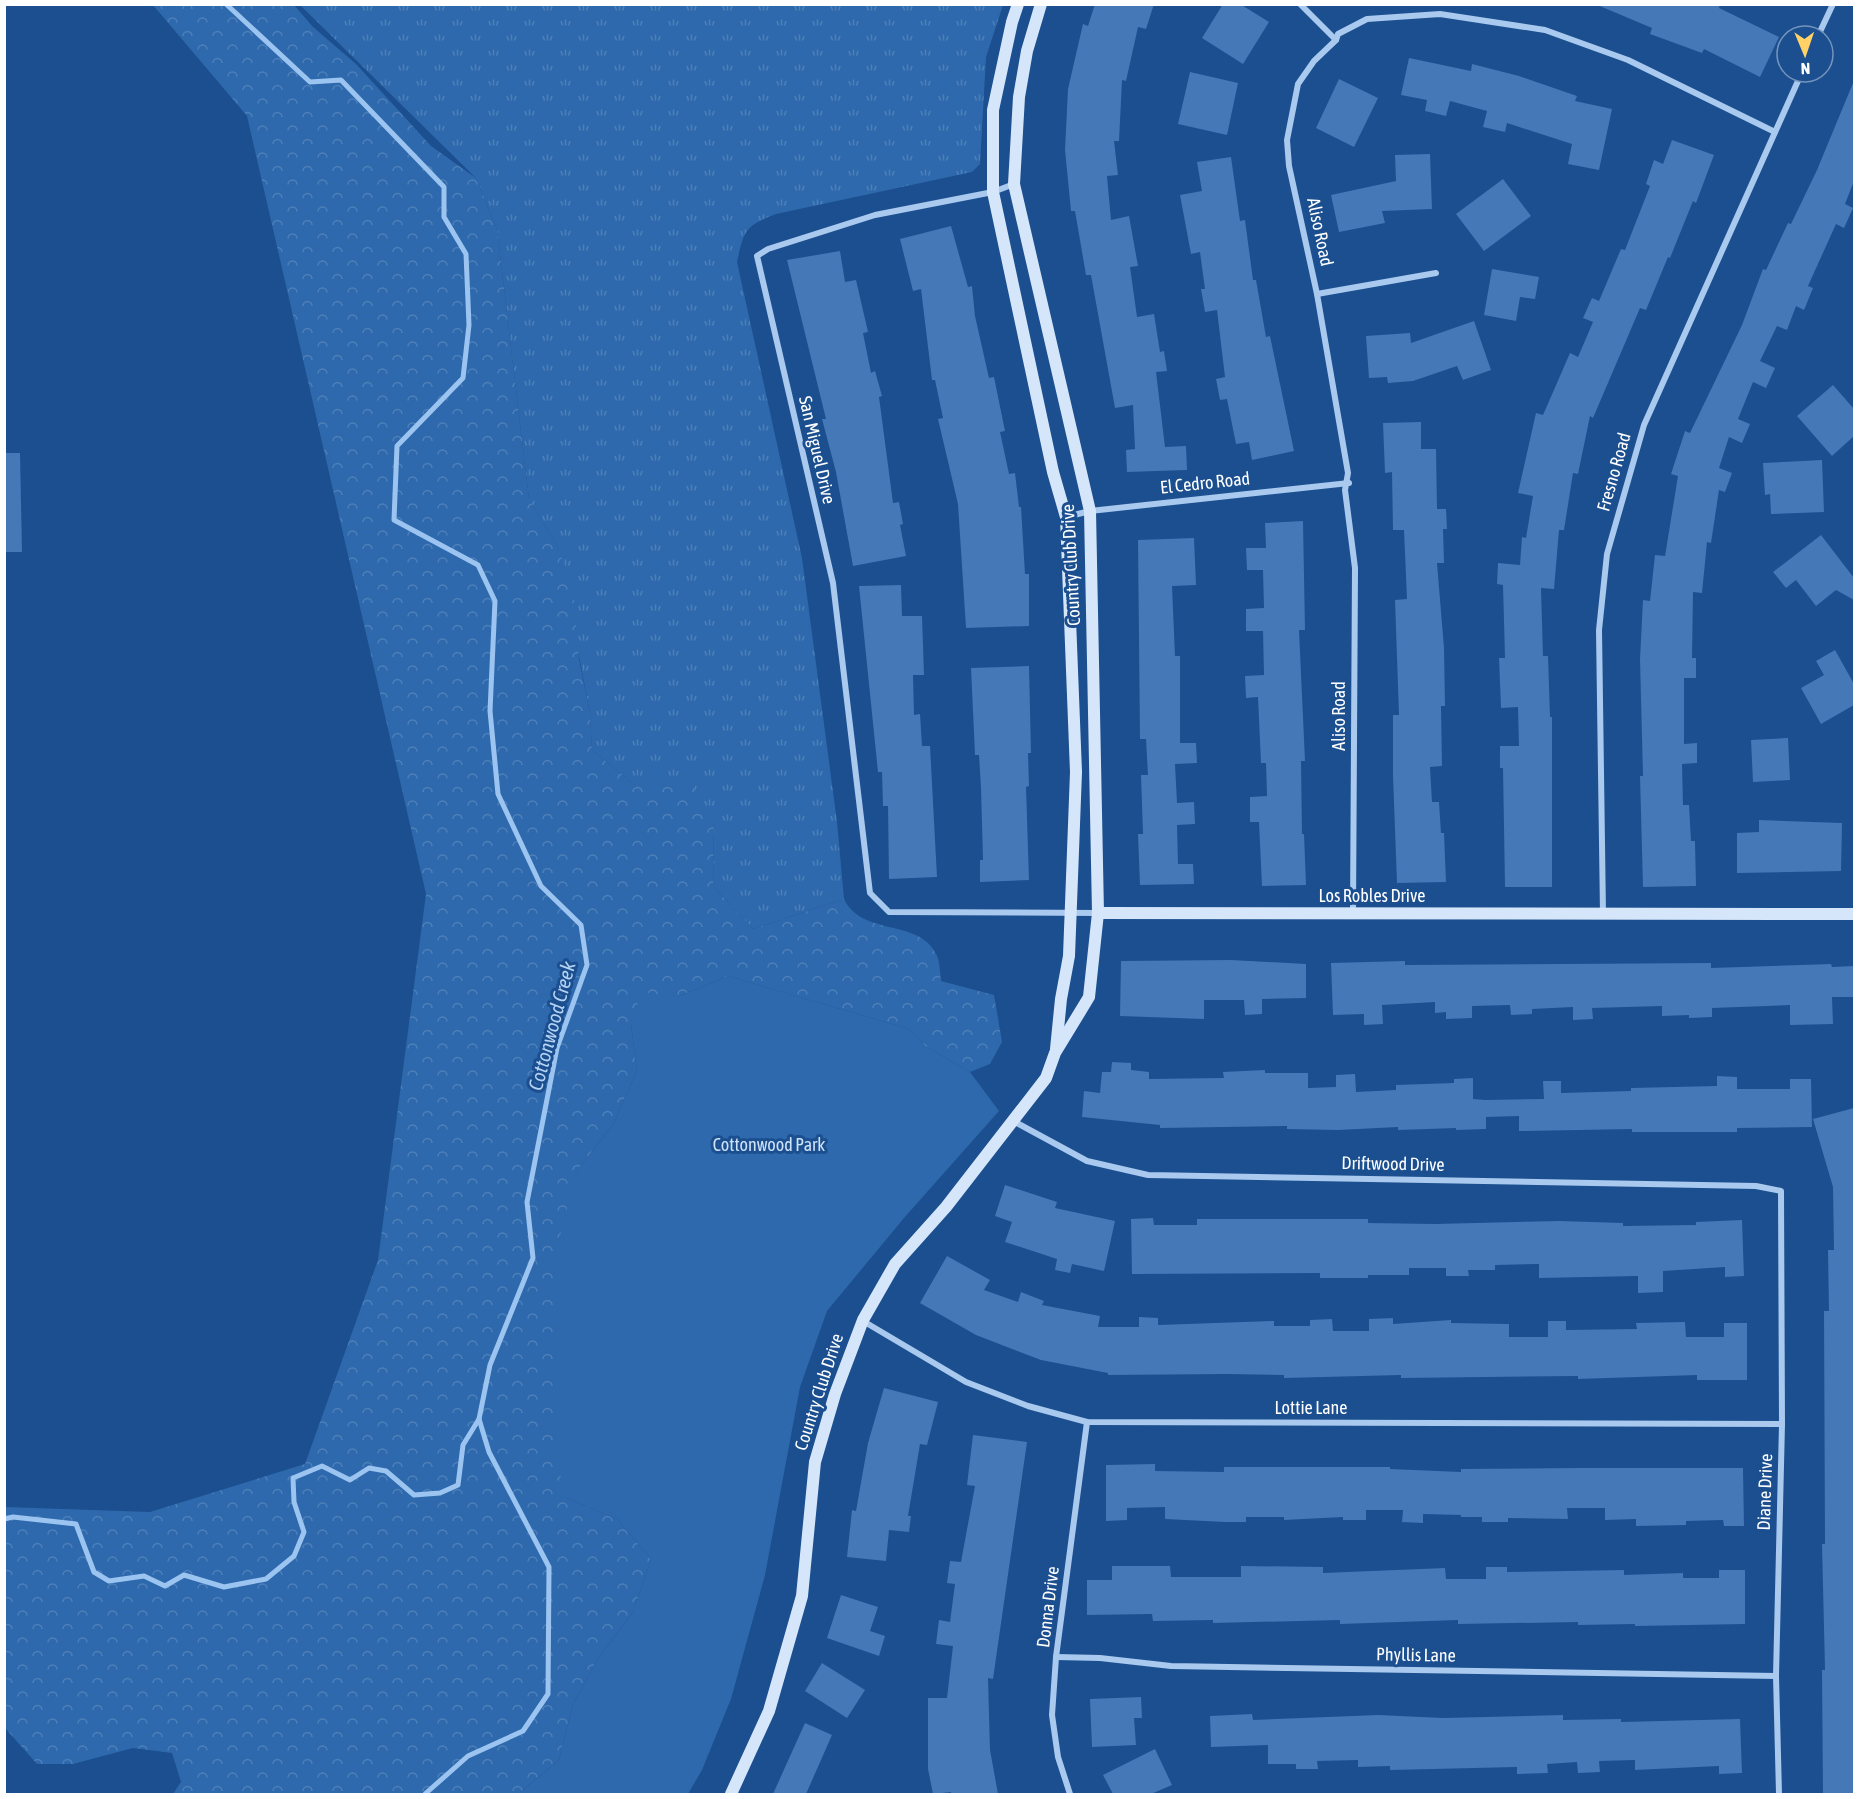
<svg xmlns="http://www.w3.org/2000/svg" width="1859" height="1799" viewBox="0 0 1859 1799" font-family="'Asap Condensed',sans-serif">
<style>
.grass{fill:url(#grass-tufts)}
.forest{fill:url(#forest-crowns)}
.green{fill:#2e69ad}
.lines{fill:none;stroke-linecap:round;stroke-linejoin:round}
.stream{stroke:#9cc4f0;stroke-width:5}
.building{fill:#4478b7}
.street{stroke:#a9c9ee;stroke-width:6}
.secondary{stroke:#d6e6fa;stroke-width:12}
.labels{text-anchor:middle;stroke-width:6;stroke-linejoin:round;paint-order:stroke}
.street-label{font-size:18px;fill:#fff;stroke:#1b4f8f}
.park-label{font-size:18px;fill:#cfe3fa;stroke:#1b4f8f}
.water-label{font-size:20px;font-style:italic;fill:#b5d3f5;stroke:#1b4f8f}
</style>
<defs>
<pattern id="grass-tufts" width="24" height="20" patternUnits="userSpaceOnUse" patternTransform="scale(1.5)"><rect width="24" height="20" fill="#2e69ad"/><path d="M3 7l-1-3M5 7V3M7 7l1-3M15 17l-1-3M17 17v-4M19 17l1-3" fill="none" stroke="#4d80b9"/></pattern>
<pattern id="forest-crowns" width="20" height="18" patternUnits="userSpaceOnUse" patternTransform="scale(1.5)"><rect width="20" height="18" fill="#2e69ad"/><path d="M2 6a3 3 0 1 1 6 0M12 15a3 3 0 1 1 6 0" fill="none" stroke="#4d80b9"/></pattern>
</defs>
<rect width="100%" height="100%" fill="#1b4f8f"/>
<!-- grass -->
<path class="grass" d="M 300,5 L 1003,5 L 986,57 L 980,164 L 972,172 L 776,214 C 745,226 744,230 737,262 L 802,558 L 837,822 L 844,899 L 753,929 L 713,886 L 714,829 L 635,785 L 592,750 L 590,713 L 558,547 L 529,499 L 497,229 L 476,178 Z"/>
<!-- forest -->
<path class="forest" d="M 153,5 L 294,5 L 313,27 L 356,64 L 431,146 L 476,178 L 497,229 L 529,499 L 558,547 L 573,591 L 579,659 L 590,713 L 592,750 L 635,785 L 690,780 L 714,829 L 713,886 L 753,929 L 844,899 C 862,937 919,918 936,954 C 940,961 940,973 941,981 L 994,995 L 1002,1042 L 990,1064 L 970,1072 L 925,1046 L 909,1029 L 728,976 L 677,997 L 631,1025 L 637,1070 L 614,1123 L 577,1171 L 566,1498 L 617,1519 L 651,1559 L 633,1612 L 599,1657 L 573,1704 L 559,1760 L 518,1794 L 173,1794 L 181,1782 L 172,1753 L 133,1748 L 73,1764 L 37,1764 L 5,1728 L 5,1507 L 150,1512 L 305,1464 L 378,1260 L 426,894 L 247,116 Z"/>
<!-- green -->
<polygon class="green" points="728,976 909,1029 925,1046 970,1072 999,1111 904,1218 827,1311 800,1387 765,1575 731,1699 702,1770 688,1794 518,1794 559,1760 573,1704 599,1657 633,1612 651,1559 617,1519 566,1498 553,1444 553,1279 562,1227 577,1171 614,1123 637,1070 631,1025 641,992 677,997"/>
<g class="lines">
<!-- stream -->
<g class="stream">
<polyline points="226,4 310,82 341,80 444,187 444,217 466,254 469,325 463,378 397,446 394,520 478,565 495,601 490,711 498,794 541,886 581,925 587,965 557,1048 527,1202 533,1258 490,1365 479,1419 489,1452 549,1567 548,1694 523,1731 468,1756 425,1794"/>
<polyline points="4,1519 13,1517 76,1524 94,1572 109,1581 144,1576 165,1586 184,1575 224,1587 266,1579 294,1556 304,1532 294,1502 293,1478 322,1466 350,1480 369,1468 386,1471 414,1495 440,1493 458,1485 463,1445 479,1419"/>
</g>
</g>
<!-- building -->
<g class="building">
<polygon points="1095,4 1154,4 1146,29 1138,27 1126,81 1122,80 1119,141 1114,141 1118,175 1107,176 1111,220 1129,216 1138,266 1130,267 1137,317 1154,314 1160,352 1164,351 1167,371 1156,372 1165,447 1186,446 1187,470 1127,472 1126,450 1135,449 1133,405 1115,408 1091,275 1086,275 1075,211 1071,211 1065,150 1068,89 1083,24 1088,26"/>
<polygon points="1223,4 1240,4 1269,22 1243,64 1202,38"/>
<polygon points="1595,4 1720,4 1719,8 1779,37 1760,77 1704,49 1702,53 1650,34 1652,28"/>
<polygon points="1409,58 1471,71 1472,64 1519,76 1577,96 1575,101 1612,109 1599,170 1568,164 1572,144 1507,123 1505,132 1483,127 1487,111 1450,101 1446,116 1425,111 1427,100 1401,95"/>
<polygon points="1190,72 1238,83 1227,135 1178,124"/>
<polygon points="1339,79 1378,98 1354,147 1316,128"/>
<polygon points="1853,83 1854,181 1845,204 1853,208 1844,228 1836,224 1808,286 1813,288 1804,310 1796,306 1787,330 1777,326 1760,361 1775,368 1766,388 1753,382 1738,419 1750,424 1742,443 1729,437 1719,468 1732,473 1725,492 1719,490 1711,543 1707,542 1702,593 1693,592 1692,658 1696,658 1696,678 1684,678 1684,744 1697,743 1697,763 1682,764 1683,805 1689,805 1691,841 1695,841 1696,886 1643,887 1640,776 1643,776 1640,659 1643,600 1650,601 1655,555 1665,556 1678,476 1671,474 1685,431 1690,433 1742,325 1763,269 1766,270 1788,223 1791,224 1817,170"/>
<polygon points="1672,140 1714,155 1696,203 1693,201 1670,258 1668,257 1646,310 1640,308 1593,418 1590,416 1578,474 1573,473 1564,530 1559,530 1554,589 1541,588 1543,656 1548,656 1550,717 1552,717 1552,887 1505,887 1503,768 1500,768 1500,746 1519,746 1518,707 1501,708 1499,658 1505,658 1503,585 1497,584 1498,563 1520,565 1522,537 1526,538 1533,496 1518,493 1536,413 1543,415 1570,353 1578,357 1593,322 1583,318 1592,298 1599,301 1621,249 1625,250 1650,186 1646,184 1654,160 1663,164"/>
<polygon points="1430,154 1432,209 1382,211 1385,223 1339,232 1331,195 1396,181 1395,155"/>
<polygon points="1231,157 1240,221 1245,220 1253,280 1256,280 1266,337 1270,336 1294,451 1252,460 1249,442 1236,444 1227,399 1220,400 1216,379 1225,377 1217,310 1205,312 1201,289 1205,289 1200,252 1191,254 1180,195 1202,191 1197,162"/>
<polygon points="1503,179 1531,216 1484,251 1456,214"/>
<polygon points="951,226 968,287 972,286 975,316 989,378 994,377 1005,431 1000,432 1009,474 1015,473 1019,507 1021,507 1025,574 1029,574 1029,626 966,628 958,504 938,419 943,418 935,380 932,380 921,289 913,291 900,239"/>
<polygon points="840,251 845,282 856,280 868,332 863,333 871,373 875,371 882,396 879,397 893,503 899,502 903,524 900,525 906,556 853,566 836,472 822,419 826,419 787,260"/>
<polygon points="1492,269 1539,277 1535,299 1520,297 1516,321 1484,315"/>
<polygon points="1474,321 1491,370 1463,380 1457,366 1413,381 1388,383 1387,377 1369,378 1366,336 1410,333 1411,343"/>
<polygon points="1833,385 1854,409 1854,436 1832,456 1797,416"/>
<polygon points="1421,422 1421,449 1436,449 1437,509 1446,509 1447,529 1443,529 1444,563 1437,563 1444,648 1445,706 1441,706 1442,766 1430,767 1432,802 1439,802 1441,833 1444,833 1446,882 1397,883 1393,776 1393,715 1399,715 1395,600 1407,599 1404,530 1393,530 1392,472 1385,473 1383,423"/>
<polygon points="4,453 20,453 22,552 4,552"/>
<polygon points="1822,460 1824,512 1771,514 1770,494 1765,495 1763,463"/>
<polygon points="1303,521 1305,630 1299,630 1305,761 1301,761 1302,834 1304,834 1306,885 1262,886 1259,822 1250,822 1250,797 1267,796 1266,763 1261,763 1258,697 1246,698 1245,676 1264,675 1263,631 1246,631 1246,609 1264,608 1263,570 1247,570 1246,548 1266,548 1265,523"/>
<polygon points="1821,535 1854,578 1854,600 1836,590 1816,606 1796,580 1786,588 1773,572"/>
<polygon points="1194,538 1196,585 1172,586 1175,656 1180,656 1180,743 1196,743 1197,763 1175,764 1177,803 1194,802 1195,824 1177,825 1178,864 1193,864 1194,884 1140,885 1138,834 1143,834 1141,775 1148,775 1146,739 1140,739 1138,540"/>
<polygon points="901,585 902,616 922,616 924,675 913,675 914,715 920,714 922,746 930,746 937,877 889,879 888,806 883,806 882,772 878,772 859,586"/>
<polygon points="1835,650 1854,684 1854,705 1821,724 1801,688 1824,675 1816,661"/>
<polygon points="1029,666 1031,753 1028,753 1029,786 1026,787 1029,880 980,882 980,860 983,860 981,788 979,755 975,755 971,668"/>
<polygon points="1788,738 1790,780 1753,782 1751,740"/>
<polygon points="1759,820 1842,823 1841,871 1737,873 1737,833 1759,832"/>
<polygon points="1231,960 1306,964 1306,998 1262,999 1262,1014 1245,1015 1244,1000 1204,1000 1204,1019 1120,1016 1121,961"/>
<polygon points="1405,961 1405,965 1711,963 1711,968 1831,964 1832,967 1854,966 1854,997 1832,997 1833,1024 1790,1025 1790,1005 1712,1008 1712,1017 1689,1018 1689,1015 1662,1016 1662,1006 1592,1008 1593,1019 1573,1020 1573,1007 1532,1009 1532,1014 1511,1015 1510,1005 1472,1006 1472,1018 1446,1019 1446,1012 1435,1013 1435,1002 1382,1005 1383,1024 1364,1025 1364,1014 1333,1015 1331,963"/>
<polygon points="1112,1062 1131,1063 1131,1070 1149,1072 1149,1079 1224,1078 1223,1072 1265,1070 1265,1073 1308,1073 1308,1088 1336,1087 1336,1075 1355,1074 1356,1092 1396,1090 1396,1085 1454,1083 1454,1079 1473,1078 1473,1099 1485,1100 1544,1099 1543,1081 1561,1081 1561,1093 1631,1091 1631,1088 1717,1086 1717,1076 1737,1077 1737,1089 1790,1089 1790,1079 1811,1079 1812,1127 1737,1128 1737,1132 1632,1132 1632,1129 1519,1131 1519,1116 1486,1117 1486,1129 1456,1130 1456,1128 1398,1130 1398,1127 1338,1130 1287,1129 1287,1126 1160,1128 1160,1125 1082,1117 1084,1091 1100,1093 1102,1072 1111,1072"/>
<polygon points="1854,1108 1854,1794 1823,1794 1822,1670 1825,1670 1822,1544 1825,1544 1824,1311 1829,1311 1828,1250 1834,1250 1833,1187 1813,1119"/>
<polygon points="1005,1185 1057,1202 1055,1208 1115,1221 1104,1271 1072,1264 1070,1273 1055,1270 1057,1259 1005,1242 1012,1222 995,1216"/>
<polygon points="1153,1218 1154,1225 1197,1225 1197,1219 1368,1219 1368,1223 1435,1224 1560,1221 1623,1223 1623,1226 1696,1225 1696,1222 1742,1220 1744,1276 1725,1277 1725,1267 1663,1271 1663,1292 1638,1293 1638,1276 1539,1278 1539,1264 1495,1265 1495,1270 1468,1270 1469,1276 1446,1276 1446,1268 1409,1268 1409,1275 1368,1275 1368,1278 1320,1278 1320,1273 1132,1274 1131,1219"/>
<polygon points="947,1256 990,1280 984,1290 1018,1302 1021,1292 1044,1301 1042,1305 1100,1316 1098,1327 1139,1327 1139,1317 1158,1318 1158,1325 1274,1321 1274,1326 1310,1326 1310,1320 1332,1319 1333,1331 1369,1331 1369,1319 1393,1318 1393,1324 1451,1320 1451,1323 1509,1324 1509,1337 1548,1337 1548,1321 1566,1321 1566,1330 1637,1329 1636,1323 1685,1322 1686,1337 1724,1337 1724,1323 1747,1323 1747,1380 1697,1380 1697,1375 1578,1379 1578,1376 1401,1378 1401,1375 1284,1378 1284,1375 1227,1374 1108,1375 1108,1373 1041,1360 976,1335 920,1303"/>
<polygon points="884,1388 938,1402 927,1445 920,1444 908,1516 911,1516 909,1532 889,1530 886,1561 847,1557 852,1510 856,1511 868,1443"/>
<polygon points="973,1435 1027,1442 993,1679 988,1678 990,1750 998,1794 951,1794 951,1792 933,1794 928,1769 928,1698 947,1698 953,1646 936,1644 939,1620 950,1622 955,1584 947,1583 950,1561 961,1562 975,1486 967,1485"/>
<polygon points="1155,1464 1155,1471 1224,1472 1224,1467 1390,1467 1390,1469 1461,1472 1461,1469 1580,1468 1743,1468 1744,1526 1724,1526 1723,1520 1686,1521 1686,1525 1636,1526 1636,1519 1605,1520 1605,1508 1567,1508 1568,1519 1508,1518 1508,1522 1482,1522 1482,1517 1461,1517 1461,1515 1423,1514 1423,1523 1402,1522 1403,1510 1366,1510 1366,1520 1343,1520 1343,1517 1284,1520 1284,1517 1246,1517 1246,1522 1225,1522 1165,1519 1165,1507 1127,1508 1127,1520 1106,1521 1106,1465"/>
<polygon points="1112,1566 1170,1566 1171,1577 1241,1577 1241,1566 1323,1567 1323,1573 1445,1568 1446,1579 1486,1579 1486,1567 1507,1567 1507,1572 1624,1570 1624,1575 1683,1573 1683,1578 1719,1578 1719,1570 1745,1570 1745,1624 1635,1626 1635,1624 1578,1625 1578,1622 1458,1624 1458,1620 1340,1624 1340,1620 1213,1623 1213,1620 1153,1621 1152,1614 1087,1615 1087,1580 1112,1580"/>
<polygon points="841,1595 878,1607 870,1631 885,1636 879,1656 827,1638"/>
<polygon points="822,1663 865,1690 847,1718 805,1691"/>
<polygon points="1141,1697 1142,1718 1134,1718 1136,1745 1092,1747 1090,1699"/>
<polygon points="1252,1714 1253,1720 1378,1715 1443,1718 1563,1715 1563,1720 1621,1719 1621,1722 1740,1719 1742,1773 1719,1774 1719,1766 1635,1770 1635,1760 1599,1761 1600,1772 1578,1773 1577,1762 1547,1764 1548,1773 1517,1774 1517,1767 1390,1770 1390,1766 1358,1767 1358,1760 1317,1761 1318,1769 1296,1769 1296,1764 1268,1764 1268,1745 1211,1747 1210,1716"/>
<polygon points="805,1723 832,1735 806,1794 773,1794"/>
<polygon points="1155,1749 1172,1785 1151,1794 1113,1794 1103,1775"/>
</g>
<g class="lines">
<!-- street -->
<g class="street">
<polyline points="1300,4 1336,40"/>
<polyline points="1818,36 1833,4"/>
<polyline points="1014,184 993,192 875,215 768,249 757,256 833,583 870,893 889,912 1098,913"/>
<polyline points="1317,294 1436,273"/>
<polyline points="1066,517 1090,511 1349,483"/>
<polyline points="1353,914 1355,568 1345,490 1348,473 1317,294 1289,166 1287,140 1298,84 1314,61 1336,40 1338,34 1367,19 1440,14 1545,30 1628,60 1775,132"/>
<polyline points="1603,914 1599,630 1607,554 1644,425 1802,72"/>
<polyline points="1015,1122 1087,1161 1148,1175 1756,1186 1781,1191 1782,1424 1776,1676 1779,1794"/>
<polyline points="863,1321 966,1382 1028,1406 1087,1422 1782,1424"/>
<polyline points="1056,1657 1100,1658 1171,1666 1776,1676"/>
<polyline points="1070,1794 1058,1757 1052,1715 1056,1657 1087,1422"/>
</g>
<!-- secondary -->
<g class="secondary">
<polyline points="1018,4 1012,22 993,110 993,192 1053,472 1066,517 1076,772 1069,956 1061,999 1056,1049"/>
<polyline points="1098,913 1854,914"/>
<polyline points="731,1794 769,1711 802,1596 815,1462 835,1394 863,1320 895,1264 946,1207 1046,1078 1055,1053 1089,997 1098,913 1090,511 1014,184 1019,97 1027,51 1041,4"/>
</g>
</g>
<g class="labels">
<!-- street labels -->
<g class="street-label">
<text transform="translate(1320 232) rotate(78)" y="6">Aliso Road</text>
<text transform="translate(817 450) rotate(77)" y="6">San Miguel Drive</text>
<text transform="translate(1614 472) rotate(-74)" y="6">Fresno Road</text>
<text transform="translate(1205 483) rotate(-6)" y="6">El Cedro Road</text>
<text transform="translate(1071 565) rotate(-93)" y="6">Country Club Drive</text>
<text transform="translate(1339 716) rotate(-90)" y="6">Aliso Road</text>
<text x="1372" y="902">Los Robles Drive</text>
<text transform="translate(1393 1164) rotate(1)" y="6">Driftwood Drive</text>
<text transform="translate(819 1392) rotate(-72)" y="6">Country Club Drive</text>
<text x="1311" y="1414">Lottie Lane</text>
<text transform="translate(1765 1492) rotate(-88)" y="6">Diane Drive</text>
<text transform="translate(1048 1607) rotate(-83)" y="6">Donna Drive</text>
<text transform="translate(1416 1655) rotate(1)" y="6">Phyllis Lane</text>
</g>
<!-- park labels -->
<g class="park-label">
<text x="769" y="1151">Cottonwood Park</text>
</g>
<!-- water labels -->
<g class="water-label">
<text transform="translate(552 1026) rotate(-75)" y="7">Cottonwood Creek</text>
</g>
</g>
<!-- border -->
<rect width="1859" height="1799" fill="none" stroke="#ffffff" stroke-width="12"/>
<!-- north arrow -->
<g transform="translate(1805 54) rotate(178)"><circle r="28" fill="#1b4f8f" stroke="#7695bc" stroke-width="1.5"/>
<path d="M0-4.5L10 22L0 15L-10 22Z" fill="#ffd166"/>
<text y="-9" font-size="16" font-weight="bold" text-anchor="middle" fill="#ffffff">N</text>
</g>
</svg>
